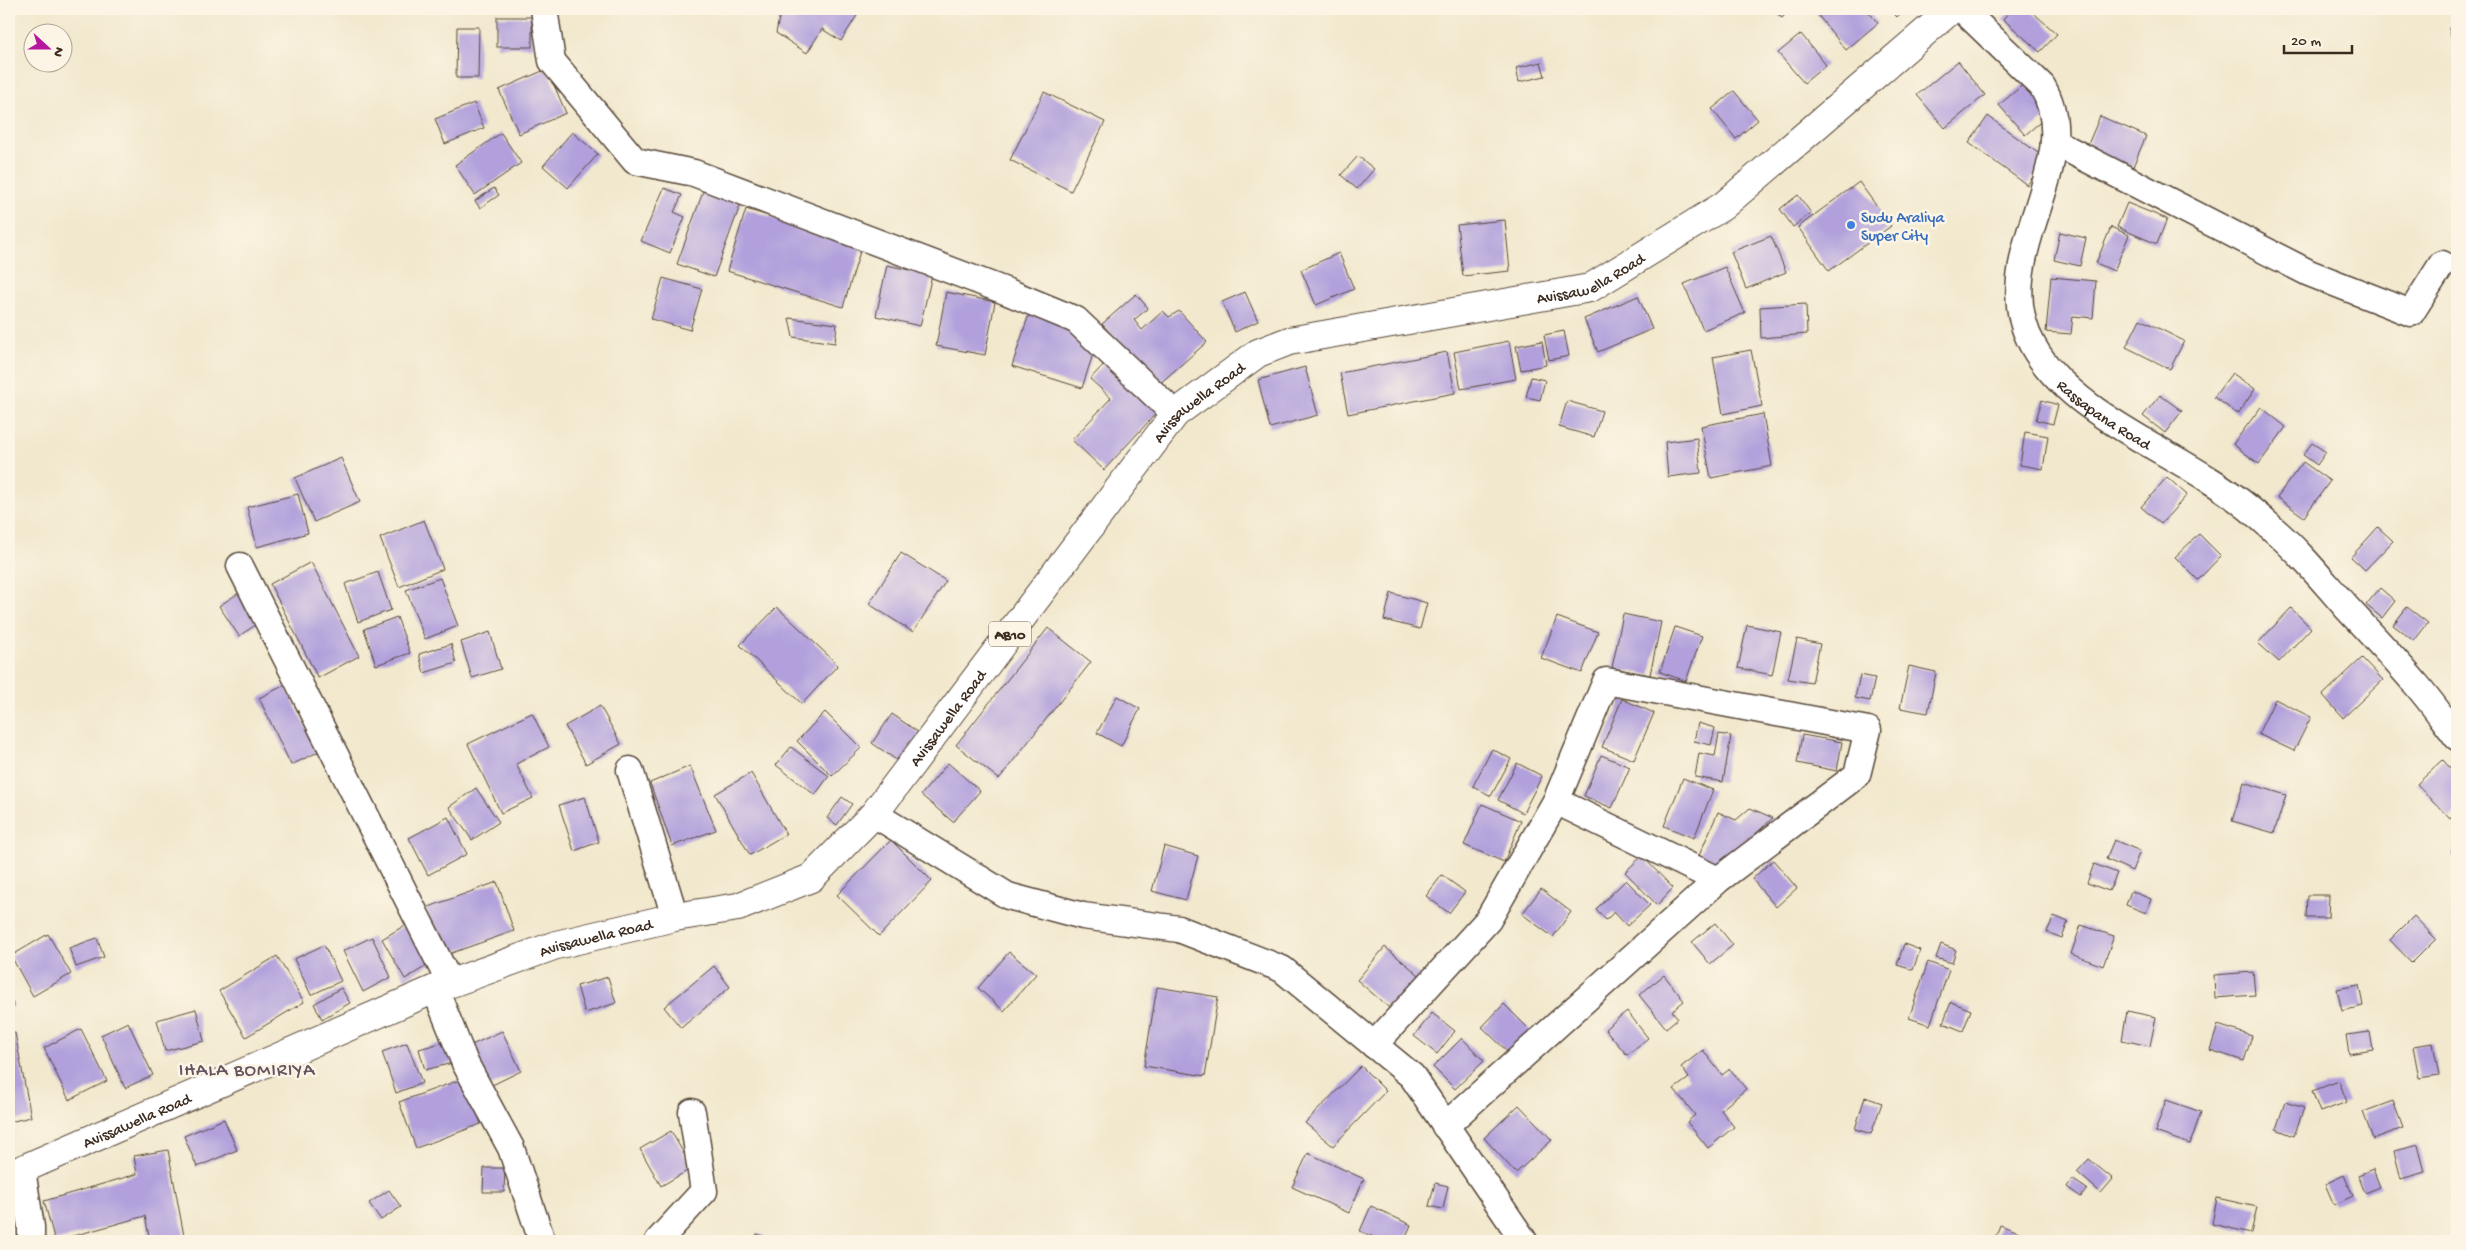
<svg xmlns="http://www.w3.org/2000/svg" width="2466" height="1250" viewBox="0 0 2466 1250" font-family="'Gochi Hand',sans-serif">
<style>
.building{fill:#b1a0dc}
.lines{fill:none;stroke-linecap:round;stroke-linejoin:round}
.minor-casing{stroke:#564638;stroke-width:29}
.primary-casing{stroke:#564638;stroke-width:30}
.minor{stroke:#fff;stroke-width:26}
.primary{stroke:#fff;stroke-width:28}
.shop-dot{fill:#3f7fe0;stroke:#fcf5e5;stroke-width:2}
.labels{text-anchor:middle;stroke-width:5;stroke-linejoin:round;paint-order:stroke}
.shield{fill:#fcf5e5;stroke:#75675a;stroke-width:1}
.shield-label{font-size:15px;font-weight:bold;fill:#3b2a1e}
.shop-label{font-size:16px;fill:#366cbe;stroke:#fcf5e5;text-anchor:start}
.street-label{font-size:16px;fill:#3b2a1e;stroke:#fcf5e5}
.quarter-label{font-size:19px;letter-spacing:1px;fill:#645360;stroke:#fcf5e5}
</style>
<rect width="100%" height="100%" fill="#fcf5e5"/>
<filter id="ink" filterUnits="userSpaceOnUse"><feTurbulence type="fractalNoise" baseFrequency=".02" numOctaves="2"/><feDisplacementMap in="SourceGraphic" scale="10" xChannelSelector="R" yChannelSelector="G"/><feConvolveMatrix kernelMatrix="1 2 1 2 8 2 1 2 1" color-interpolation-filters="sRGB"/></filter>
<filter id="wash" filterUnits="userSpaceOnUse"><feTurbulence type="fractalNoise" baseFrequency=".0096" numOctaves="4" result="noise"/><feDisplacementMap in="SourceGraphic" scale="20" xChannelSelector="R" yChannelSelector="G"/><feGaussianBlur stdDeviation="1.12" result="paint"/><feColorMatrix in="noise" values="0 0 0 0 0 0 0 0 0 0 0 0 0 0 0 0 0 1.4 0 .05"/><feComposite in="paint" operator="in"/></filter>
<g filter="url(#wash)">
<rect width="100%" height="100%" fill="#f1e8cd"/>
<g id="blocks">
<!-- building -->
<g class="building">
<polygon points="781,9 861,9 841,41 822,29 807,53 776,33"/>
<polygon points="1772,9 1791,9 1782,18"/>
<polygon points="1813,9 1866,9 1878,23 1846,50"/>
<polygon points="1889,9 1905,9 1897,17"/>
<polygon points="2012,9 2029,9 2057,34 2040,52 2003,19"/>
<rect x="497" y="17" width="35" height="30"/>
<polygon points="2457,26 2457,51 2455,52 2449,28"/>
<polygon points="457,27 479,27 478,78 456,78"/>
<polygon points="1801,34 1826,65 1804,83 1778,53"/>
<polygon points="1958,61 1985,95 1945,128 1917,95"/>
<polygon points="1541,62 1545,76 1519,82 1516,68"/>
<polygon points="547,69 566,113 519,134 499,90"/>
<polygon points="2025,83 2051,113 2025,135 1999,105"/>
<polygon points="1734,91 1758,120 1736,139 1712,109"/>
<polygon points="1044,92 1105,122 1071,191 1010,160"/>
<polygon points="474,103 484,128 445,144 435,119"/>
<polygon points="1988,116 2046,159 2027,185 1969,143"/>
<polygon points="2100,116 2146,136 2132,169 2086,149"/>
<polygon points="572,132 598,154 568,188 543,166"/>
<polygon points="501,133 521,163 475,195 455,165"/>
<polygon points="1358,156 1374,169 1357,189 1341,175"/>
<polygon points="1859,182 1891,226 1829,271 1798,227"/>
<polygon points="494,188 499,195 480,208 475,201"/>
<polygon points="664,188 682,195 674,212 685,217 670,253 641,241"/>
<polygon points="704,189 741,203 714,277 677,264"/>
<polygon points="1798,195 1811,213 1793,227 1780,209"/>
<polygon points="2127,203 2167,219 2157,244 2117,227"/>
<polygon points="746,209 862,245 843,307 727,271"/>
<polygon points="1505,220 1510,271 1463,276 1457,225"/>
<polygon points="2111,227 2129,235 2114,271 2096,263"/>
<polygon points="2060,232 2086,238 2080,266 2054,260"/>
<polygon points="1771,236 1786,272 1746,289 1731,252"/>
<polygon points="1339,253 1354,289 1316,305 1301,270"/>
<polygon points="887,265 932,275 920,326 876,316"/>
<polygon points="1725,267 1745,313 1703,330 1684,284"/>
<polygon points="2051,277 2096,281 2093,318 2073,316 2071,334 2046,332"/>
<polygon points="663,278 702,289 690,330 651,319"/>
<polygon points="946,292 995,302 985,355 936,346"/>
<polygon points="1245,292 1258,321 1235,332 1222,302"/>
<polygon points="1136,294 1148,308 1134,320 1142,330 1163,311 1169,317 1179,311 1207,342 1157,386 1102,324"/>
<polygon points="1638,296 1652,329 1598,352 1584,319"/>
<polygon points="1806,304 1807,334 1761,338 1760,307"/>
<polygon points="1030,311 1073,325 1094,351 1082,388 1012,366"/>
<polygon points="789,318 837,324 835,343 793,337"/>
<polygon points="2140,319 2184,341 2170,369 2126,347"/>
<polygon points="1564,331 1569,356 1549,360 1544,335"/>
<polygon points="1509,341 1516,379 1461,389 1454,352"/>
<polygon points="1542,341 1546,365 1521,370 1516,346"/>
<polygon points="1751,350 1762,406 1723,414 1713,357"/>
<polygon points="1447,352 1455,393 1348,414 1340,373"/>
<polygon points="1108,360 1160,409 1104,470 1072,440 1111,398 1090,379"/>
<polygon points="1305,367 1318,415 1270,428 1258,380"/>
<polygon points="2232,373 2255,389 2238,414 2214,397"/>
<polygon points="1531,377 1545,380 1540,400 1526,397"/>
<polygon points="2160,395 2182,411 2165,433 2143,416"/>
<polygon points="2042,400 2058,405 2053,424 2036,420"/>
<polygon points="1567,401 1602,411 1594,437 1559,427"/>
<polygon points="2261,407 2286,427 2259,464 2233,444"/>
<polygon points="1763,414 1772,466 1711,478 1701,426"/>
<polygon points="2025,432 2048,436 2043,469 2020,465"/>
<polygon points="1697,438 1701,473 1668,477 1665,442"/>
<polygon points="2312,443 2326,452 2317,465 2303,455"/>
<polygon points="341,458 360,502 314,522 295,478"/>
<polygon points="2303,462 2330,481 2304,517 2277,497"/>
<polygon points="2167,477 2187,495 2161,524 2141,507"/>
<polygon points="298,494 308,533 257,547 247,507"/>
<polygon points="424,520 443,569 399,587 380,538"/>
<polygon points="2378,527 2393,541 2365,570 2351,557"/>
<polygon points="2199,534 2221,556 2198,580 2175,557"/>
<polygon points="901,553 946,581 913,632 869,604"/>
<polygon points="311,562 359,656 318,678 270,584"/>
<polygon points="378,572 391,610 358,622 345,584"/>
<polygon points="440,578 458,626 425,639 406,590"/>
<polygon points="246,588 266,618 239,636 219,606"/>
<polygon points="2380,588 2395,601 2382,618 2366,605"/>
<polygon points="1391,593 1427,603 1420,629 1384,620"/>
<polygon points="777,607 838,665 802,704 740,645"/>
<polygon points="2407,607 2428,623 2414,641 2393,625"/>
<polygon points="2291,608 2311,628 2279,662 2258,643"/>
<polygon points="1623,614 1661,622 1650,675 1612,668"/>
<polygon points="397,617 410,653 376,665 364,629"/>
<polygon points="1557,617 1598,632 1582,673 1541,658"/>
<polygon points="1747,625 1781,632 1772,675 1738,668"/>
<polygon points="1675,627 1702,636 1686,681 1660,672"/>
<polygon points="1048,628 1091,662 999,779 956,745"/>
<polygon points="490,632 501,669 472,678 461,642"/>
<polygon points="1797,639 1820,644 1812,683 1788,679"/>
<polygon points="451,644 456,663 424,673 419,654"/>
<polygon points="2362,658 2383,680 2343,718 2323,695"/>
<polygon points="1909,666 1936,672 1928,713 1900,708"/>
<polygon points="1860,675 1875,678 1870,701 1855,698"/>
<polygon points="285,685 318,752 291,765 259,698"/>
<polygon points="1117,696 1140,709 1121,746 1097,733"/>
<polygon points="1622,699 1654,713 1634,760 1602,747"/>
<polygon points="2275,699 2311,717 2294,751 2258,734"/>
<polygon points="600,706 621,744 586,764 565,726"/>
<polygon points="825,712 861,748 832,776 797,741"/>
<polygon points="532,713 549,747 516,764 533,798 501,813 468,744"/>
<polygon points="892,714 922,735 902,764 872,743"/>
<polygon points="1698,723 1715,728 1711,745 1694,741"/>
<polygon points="1719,734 1731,736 1723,782 1695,777 1699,753 1715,756"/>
<polygon points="1802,735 1842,742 1837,771 1797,763"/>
<polygon points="791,747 829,776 815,795 776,765"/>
<polygon points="1492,749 1511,759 1491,796 1473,786"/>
<polygon points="1601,755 1630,767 1612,808 1584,796"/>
<polygon points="2443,760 2457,776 2457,811 2450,819 2417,784"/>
<polygon points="948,763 980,791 953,822 921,795"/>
<polygon points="1517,763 1542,776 1523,813 1498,800"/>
<polygon points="690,766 716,830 672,846 650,783"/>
<polygon points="751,773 786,834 750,855 715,794"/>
<polygon points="1683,778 1713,790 1694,838 1664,826"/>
<polygon points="2244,782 2286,795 2274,833 2232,821"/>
<polygon points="476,788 499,822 472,840 449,807"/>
<polygon points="585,797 599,842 574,851 559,805"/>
<polygon points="842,797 852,804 837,825 827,818"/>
<polygon points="1482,804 1521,821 1504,862 1464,845"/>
<polygon points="1750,808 1773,818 1730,857 1725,870 1698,858 1718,812 1736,820"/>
<polygon points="448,817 467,854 428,875 409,838"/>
<polygon points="891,840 932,881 879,936 837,895"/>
<polygon points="2114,840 2140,851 2132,871 2106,859"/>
<polygon points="2457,845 2457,859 2451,852"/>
<polygon points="1164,846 1198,856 1186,900 1152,891"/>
<polygon points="1642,856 1673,888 1657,905 1625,872"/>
<polygon points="1773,860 1797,888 1776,907 1752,879"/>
<polygon points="2094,864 2117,873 2109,891 2087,883"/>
<polygon points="1442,875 1465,892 1449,913 1426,896"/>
<polygon points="1626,880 1650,905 1627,926 1614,912 1606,920 1596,909"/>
<polygon points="497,882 514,931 443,956 426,908"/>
<polygon points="1541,889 1571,912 1553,937 1522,914"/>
<polygon points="2131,891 2151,899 2146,913 2126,905"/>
<polygon points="2307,895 2329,895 2328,918 2306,918"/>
<polygon points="2054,916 2068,922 2062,938 2047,932"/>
<polygon points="2414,916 2436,939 2412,963 2390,940"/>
<polygon points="412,921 435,961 405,979 382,939"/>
<polygon points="1715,923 1733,945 1710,964 1692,942"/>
<polygon points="2081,925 2114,936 2103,966 2071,954"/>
<polygon points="48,934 71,974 33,996 11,956"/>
<polygon points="372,937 391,977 363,992 343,951"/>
<polygon points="97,938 104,957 76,967 69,948"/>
<polygon points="1904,944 1920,950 1913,970 1897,965"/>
<polygon points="1941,944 1956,950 1952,963 1936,958"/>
<polygon points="324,945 341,981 311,995 294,959"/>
<polygon points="1385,947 1424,979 1395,1013 1357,980"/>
<polygon points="1009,952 1036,974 1004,1011 978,988"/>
<polygon points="277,956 304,1002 246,1037 219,991"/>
<polygon points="1928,962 1949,970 1930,1025 1909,1018"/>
<polygon points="714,966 730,987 681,1028 664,1007"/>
<polygon points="2253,972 2255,995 2215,998 2214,975"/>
<polygon points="1664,975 1684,1001 1672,1011 1678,1018 1666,1028 1639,995"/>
<polygon points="608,977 616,1003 585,1013 577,986"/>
<polygon points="2359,985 2363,1006 2342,1011 2337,989"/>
<polygon points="1157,987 1218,997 1205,1076 1144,1066"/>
<polygon points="341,988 350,1003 322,1019 314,1004"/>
<polygon points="9,995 14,1007 9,1009"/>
<polygon points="1951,1002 1971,1010 1963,1031 1943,1023"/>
<polygon points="1504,1004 1532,1032 1510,1054 1482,1027"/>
<polygon points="196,1009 204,1041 165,1051 157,1020"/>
<polygon points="1627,1011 1648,1038 1627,1055 1605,1029"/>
<polygon points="2127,1011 2156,1017 2150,1046 2122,1040"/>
<polygon points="1432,1013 1455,1031 1437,1054 1414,1036"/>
<polygon points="128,1022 153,1075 125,1088 101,1035"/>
<polygon points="2218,1025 2252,1036 2244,1061 2210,1050"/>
<polygon points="81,1029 107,1081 69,1100 44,1048"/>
<polygon points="502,1031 521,1071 484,1089 465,1048"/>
<polygon points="2370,1032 2373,1050 2349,1054 2346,1035"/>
<polygon points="15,1033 31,1117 9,1122 9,1034"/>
<polygon points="1462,1038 1484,1061 1455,1089 1433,1067"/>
<polygon points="448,1041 460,1061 425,1070 419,1049"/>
<polygon points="407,1043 422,1083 396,1093 382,1052"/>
<polygon points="2433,1043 2439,1075 2419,1078 2413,1046"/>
<polygon points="1703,1050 1722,1075 1730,1069 1746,1089 1721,1110 1734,1127 1708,1148 1687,1122 1695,1115 1674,1089 1689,1078 1681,1067"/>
<polygon points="1361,1066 1386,1091 1333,1146 1305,1123"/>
<polygon points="465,1078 481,1124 416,1148 399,1102"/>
<polygon points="2339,1081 2347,1102 2320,1112 2312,1091"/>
<polygon points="1865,1097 1882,1103 1871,1134 1855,1129"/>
<polygon points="2166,1100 2201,1112 2190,1144 2155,1132"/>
<polygon points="2393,1101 2403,1128 2373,1139 2363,1112"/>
<polygon points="2285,1102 2304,1108 2294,1136 2276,1129"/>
<polygon points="1519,1105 1552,1140 1516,1173 1484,1138"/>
<polygon points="224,1119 237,1150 197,1167 184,1136"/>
<polygon points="671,1131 692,1168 661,1186 640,1149"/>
<polygon points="2418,1145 2425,1172 2401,1179 2394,1151"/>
<polygon points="168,1150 184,1236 150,1241 145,1216 55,1241 44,1201 137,1174 134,1156"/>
<polygon points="1308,1153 1364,1179 1349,1213 1292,1187"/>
<polygon points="2089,1159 2113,1179 2101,1193 2077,1172"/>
<polygon points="484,1168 505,1168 504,1192 483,1192"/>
<polygon points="2373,1169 2380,1187 2365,1193 2358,1175"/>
<polygon points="2344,1175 2353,1196 2334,1205 2325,1184"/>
<polygon points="2072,1179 2087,1189 2081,1197 2067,1187"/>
<polygon points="1435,1183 1448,1186 1443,1209 1429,1206"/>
<polygon points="389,1190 401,1207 381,1220 369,1203"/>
<polygon points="2217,1198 2257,1207 2251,1233 2212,1224"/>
<polygon points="1371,1206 1411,1225 1404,1241 1382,1241 1360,1231"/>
<polygon points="2000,1225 2043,1241 1994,1241"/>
<polygon points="757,1234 777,1241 755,1241"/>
</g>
</g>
</g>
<g filter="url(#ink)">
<use href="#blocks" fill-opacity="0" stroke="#564638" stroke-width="1"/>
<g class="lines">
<defs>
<g id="minor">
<polyline points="544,9 552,61 635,161 694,173 1008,292 1076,320 1175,414"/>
<path id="s1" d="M 1962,9 L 2042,86 C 2089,164 1983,258 2033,346 C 2067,407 2151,442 2208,479 C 2231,493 2253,511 2273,529 C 2300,552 2322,580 2346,607 C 2369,632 2393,657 2415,683 C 2430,700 2443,719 2457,737"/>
<polyline points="2054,142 2309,273 2411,313 2442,264"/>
<polyline points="240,566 450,983"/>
<polyline points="630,770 675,917"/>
<polyline points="874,814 1008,896 1083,916 1179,929 1282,969 1412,1076 1524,1241"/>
<polyline points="435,989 465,1063 511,1148 542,1241"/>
<polyline points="1374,1045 1488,920 1556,801"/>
<polyline points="1445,1126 1718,880 1857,775 1868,730 1606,681 1556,801 1718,880"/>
<polyline points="22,1170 31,1227 31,1241"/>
<polyline points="658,1241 704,1191 692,1112"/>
</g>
<g id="primary">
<path id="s2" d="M 9,1175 L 435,989 L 556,945 L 675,917 L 738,907 L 811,878 L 874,814 L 1175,414 L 1258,353 L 1289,341 L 1590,288 L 1723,206 L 1952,9"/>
</g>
</defs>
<!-- minor casing -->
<use href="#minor" class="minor-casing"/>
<!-- primary casing -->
<use href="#primary" class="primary-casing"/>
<!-- minor -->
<use href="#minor" class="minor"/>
<!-- primary -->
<use href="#primary" class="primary"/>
</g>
</g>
<!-- markers -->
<circle class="shop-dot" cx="1851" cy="225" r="5"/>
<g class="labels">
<!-- shield labels -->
<rect class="shield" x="989" y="621.5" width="42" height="25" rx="4"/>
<g class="shield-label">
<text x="1010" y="639">AB10</text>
</g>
<!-- shop labels -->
<g class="shop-label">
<text x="1861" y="222">Sudu Araliya<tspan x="1861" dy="18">Super City</tspan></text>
</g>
<!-- street labels -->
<g class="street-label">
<text dy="6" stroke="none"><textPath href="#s2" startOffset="1894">Avissawella Road</textPath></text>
<text dy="6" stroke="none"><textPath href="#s2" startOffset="1474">Avissawella Road</textPath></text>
<text dy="6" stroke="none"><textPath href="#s1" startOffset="480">Rassapana Road</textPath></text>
<text dy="6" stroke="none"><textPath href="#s2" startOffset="1069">Avissawella Road</textPath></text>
<text dy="6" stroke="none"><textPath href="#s2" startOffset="634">Avissawella Road</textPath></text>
<text dy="6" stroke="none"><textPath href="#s2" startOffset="139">Avissawella Road</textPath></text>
</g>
<!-- quarter labels -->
<g class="quarter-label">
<text x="247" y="1075">IHALA BOMIRIYA</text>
</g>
</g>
<!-- margin -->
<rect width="2466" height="1250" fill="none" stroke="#fcf5e5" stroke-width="30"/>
<!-- north arrow -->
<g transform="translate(48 48) rotate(111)"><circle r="24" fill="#fcf5e5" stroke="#afa495"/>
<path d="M0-4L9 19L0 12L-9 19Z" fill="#b5179e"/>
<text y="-8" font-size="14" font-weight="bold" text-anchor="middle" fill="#3b2a1e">N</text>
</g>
<!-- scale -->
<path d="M2284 45v8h68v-8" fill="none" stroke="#3b2a1e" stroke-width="2.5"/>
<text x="2291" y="45" font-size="15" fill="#3b2a1e" stroke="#fcf5e5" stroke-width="4" paint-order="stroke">20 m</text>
</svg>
